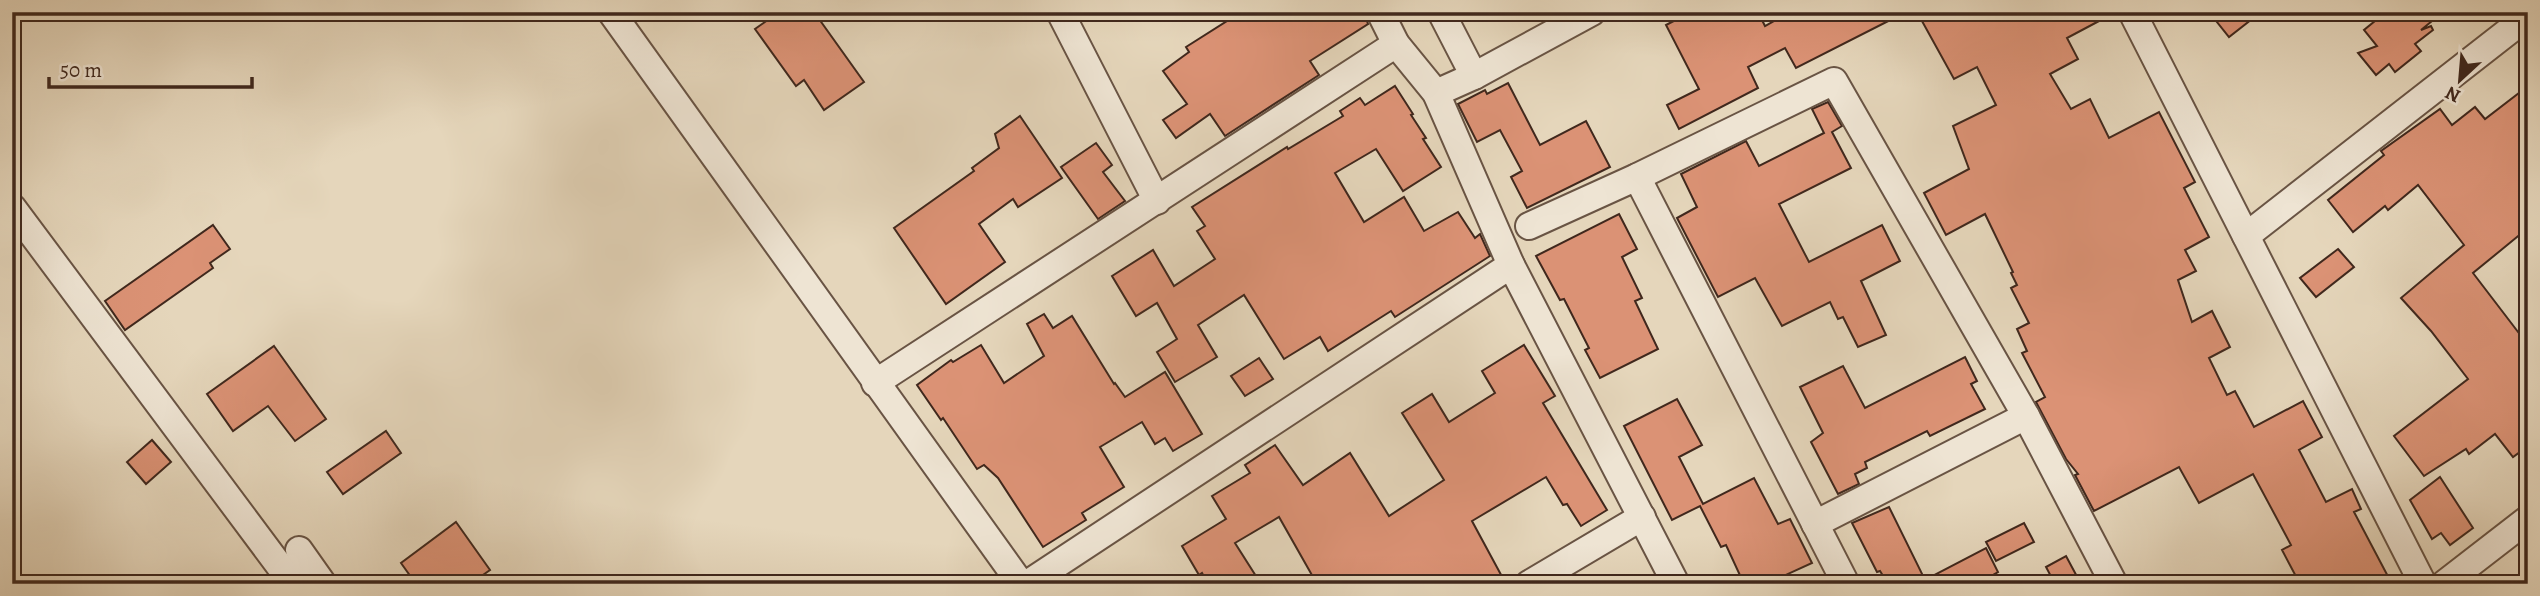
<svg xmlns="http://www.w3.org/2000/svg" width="2540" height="596" viewBox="0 0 2540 596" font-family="Alegreya,serif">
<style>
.building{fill:#db9275;stroke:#40281d;stroke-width:2}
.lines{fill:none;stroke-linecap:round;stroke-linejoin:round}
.minor-casing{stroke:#695444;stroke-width:30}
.minor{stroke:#eee4d3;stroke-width:26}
</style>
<rect width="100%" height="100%" fill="#e5d6bb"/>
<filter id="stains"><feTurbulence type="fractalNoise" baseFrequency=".00286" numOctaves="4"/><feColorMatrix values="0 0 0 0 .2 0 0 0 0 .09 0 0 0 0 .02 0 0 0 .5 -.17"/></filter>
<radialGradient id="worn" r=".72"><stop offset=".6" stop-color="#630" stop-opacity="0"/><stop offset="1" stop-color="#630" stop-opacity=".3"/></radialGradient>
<!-- building -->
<g class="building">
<polygon points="779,12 814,12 864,82 824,110 804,80 796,86 755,29"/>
<polygon points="1227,12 1364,12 1368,24 1310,61 1319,75 1225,136 1210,114 1176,138 1163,120 1187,104 1163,71 1189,52 1186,47 1230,19"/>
<polygon points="1691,12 1758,12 1765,26 1790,12 1906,12 1796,68 1785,48 1748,67 1758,88 1679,129 1667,105 1699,89 1666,25"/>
<polygon points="1917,12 2116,12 2067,38 2078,59 2050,74 2071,109 2090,99 2109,138 2159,112 2195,182 2184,188 2209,237 2185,250 2196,271 2178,280 2192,322 2212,311 2230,347 2209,358 2227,395 2235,391 2254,427 2303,401 2322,437 2299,450 2326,502 2352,489 2361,509 2354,512 2392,584 2300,584 2282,550 2291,545 2253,474 2199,503 2179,467 2094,511 2075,475 2078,474 2066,459 2036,402 2045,397 2022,353 2027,351 2017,329 2029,323 2011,288 2017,285 2011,273 2013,272 1985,214 1946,235 1924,193 1969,169 1953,126 1996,105 1977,67 1954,79"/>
<polygon points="2209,12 2261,12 2229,37"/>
<polygon points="2386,12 2443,12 2421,30 2431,26 2433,30 2415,44 2421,51 2395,72 2389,64 2376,75 2358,53 2377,46 2364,30"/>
<polygon points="1508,83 1540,145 1586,121 1610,167 1527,208 1511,177 1522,171 1500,130 1477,142 1458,104 1485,90 1487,94"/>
<polygon points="1395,86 1413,114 1411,115 1426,138 1423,139 1441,167 1403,191 1376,149 1335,173 1364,222 1404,197 1424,231 1458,212 1475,238 1480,234 1490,256 1395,317 1391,311 1328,351 1320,337 1284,359 1244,295 1198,325 1217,357 1175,382 1157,352 1177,339 1157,303 1136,316 1112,276 1153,250 1174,286 1215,259 1197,231 1205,226 1192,207 1287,147 1288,149 1343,116 1340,111 1360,98 1365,105"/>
<polygon points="2528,86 2528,217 2522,222 2528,228 2473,273 2528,345 2528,446 2513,457 2495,434 2469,454 2466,449 2424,476 2394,436 2468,379 2431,331 2401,298 2464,245 2418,185 2388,210 2385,206 2353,232 2328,200 2384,155 2381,151 2440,109 2452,125 2475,107 2485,119"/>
<polygon points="1828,102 1842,126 1832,132 1851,168 1779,204 1809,262 1882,225 1900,261 1861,281 1886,335 1858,347 1843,317 1838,319 1830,302 1782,326 1755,278 1718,297 1677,218 1697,207 1681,174 1746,141 1759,166 1824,133 1812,109"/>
<polygon points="1020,116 1062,178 1018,207 1013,199 979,224 1005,262 946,304 894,228 974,171 972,168 999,148 995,134"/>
<polygon points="1096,143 1112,165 1103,172 1125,201 1098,219 1061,167"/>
<polygon points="1619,214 1637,249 1622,257 1642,298 1635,301 1658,349 1600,378 1585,350 1589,348 1564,299 1560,300 1536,256"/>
<polygon points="213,225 230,249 210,263 213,268 125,330 105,301"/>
<polygon points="2338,249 2354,267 2316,297 2300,278"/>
<polygon points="1044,314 1053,328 1072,316 1114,384 1115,383 1125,397 1165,372 1202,434 1173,451 1165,438 1155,444 1142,422 1100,447 1124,487 1082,513 1086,520 1043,547 998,478 984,465 977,469 943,418 941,420 917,385 951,360 953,362 981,345 1004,383 1044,356 1027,324"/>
<polygon points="1524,345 1555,396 1543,403 1607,510 1581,526 1567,504 1563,505 1546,477 1472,521 1506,584 1317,584 1279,517 1235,543 1261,584 1208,584 1202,573 1199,575 1182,546 1226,519 1212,496 1250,473 1245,465 1275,445 1303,485 1350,453 1389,516 1444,480 1402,413 1432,394 1449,422 1495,393 1482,371"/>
<polygon points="274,346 326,419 295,441 268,406 233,431 207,394"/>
<polygon points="1965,357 1977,381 1971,384 1985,409 1930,436 1927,431 1865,462 1867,468 1855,474 1859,484 1838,494 1811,442 1823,433 1800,387 1843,366 1865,408"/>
<polygon points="1259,358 1273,379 1245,396 1231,376"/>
<polygon points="1677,399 1702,445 1679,457 1703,504 1754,478 1778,524 1790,519 1812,563 1766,584 1744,584 1726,545 1721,547 1700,506 1672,520 1624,426"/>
<polygon points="386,431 401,453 343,494 327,472"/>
<polygon points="152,440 171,462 146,484 127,462"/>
<polygon points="2440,477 2473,528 2450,545 2441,533 2432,539 2410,500"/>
<polygon points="1889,507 1925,580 1986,548 1998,572 1993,575 1996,584 1888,584 1880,571 1877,572 1852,523"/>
<polygon points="456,522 490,570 470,584 416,584 401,563"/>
<polygon points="2024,523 2034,542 1996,561 1986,542"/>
<polygon points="2066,556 2081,584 2055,584 2046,567"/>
</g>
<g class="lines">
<defs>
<g id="minor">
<polyline points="611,12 1021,584"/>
<polyline points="1060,12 1157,201"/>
<polyline points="1380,12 1396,44 1436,93 1511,265 1676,584"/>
<polyline points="1441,12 1474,76"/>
<polyline points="2132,12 2423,584"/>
<polyline points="1436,93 1474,76 1592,12"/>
<polyline points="1637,177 1846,584"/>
<polyline points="12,207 293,584"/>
<polyline points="1529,226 1637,177 1834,81 2026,416 2114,584"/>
<polyline points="2246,236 2528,16"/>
<polyline points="875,383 1396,44"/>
<polyline points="1815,524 2026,416"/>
<polyline points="299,550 323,584"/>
<polyline points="1027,584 1511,265"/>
<polyline points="1529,584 1642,517"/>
<polyline points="2444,584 2528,519"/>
</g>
</defs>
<!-- minor casing -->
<use href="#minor" class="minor-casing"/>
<!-- minor -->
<use href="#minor" class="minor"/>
</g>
<!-- margin -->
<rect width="2540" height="596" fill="none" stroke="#e5d6bb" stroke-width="42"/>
<rect x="14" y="14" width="2512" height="568" fill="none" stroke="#40281d" stroke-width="3.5"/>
<rect x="21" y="21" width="2498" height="554" fill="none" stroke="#40281d" stroke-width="2"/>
<!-- north arrow -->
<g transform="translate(2460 80) rotate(206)" stroke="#eee4d3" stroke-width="5" paint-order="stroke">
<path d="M0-5L12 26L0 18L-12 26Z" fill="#40281d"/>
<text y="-10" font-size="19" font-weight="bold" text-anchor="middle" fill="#40281d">N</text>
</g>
<!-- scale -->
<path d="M49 77v10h203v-10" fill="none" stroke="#40281d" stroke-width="3.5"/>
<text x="60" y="77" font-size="21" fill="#40281d" stroke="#eee4d3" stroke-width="5" paint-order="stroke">50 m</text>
<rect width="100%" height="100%" filter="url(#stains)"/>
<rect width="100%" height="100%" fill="url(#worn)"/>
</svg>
